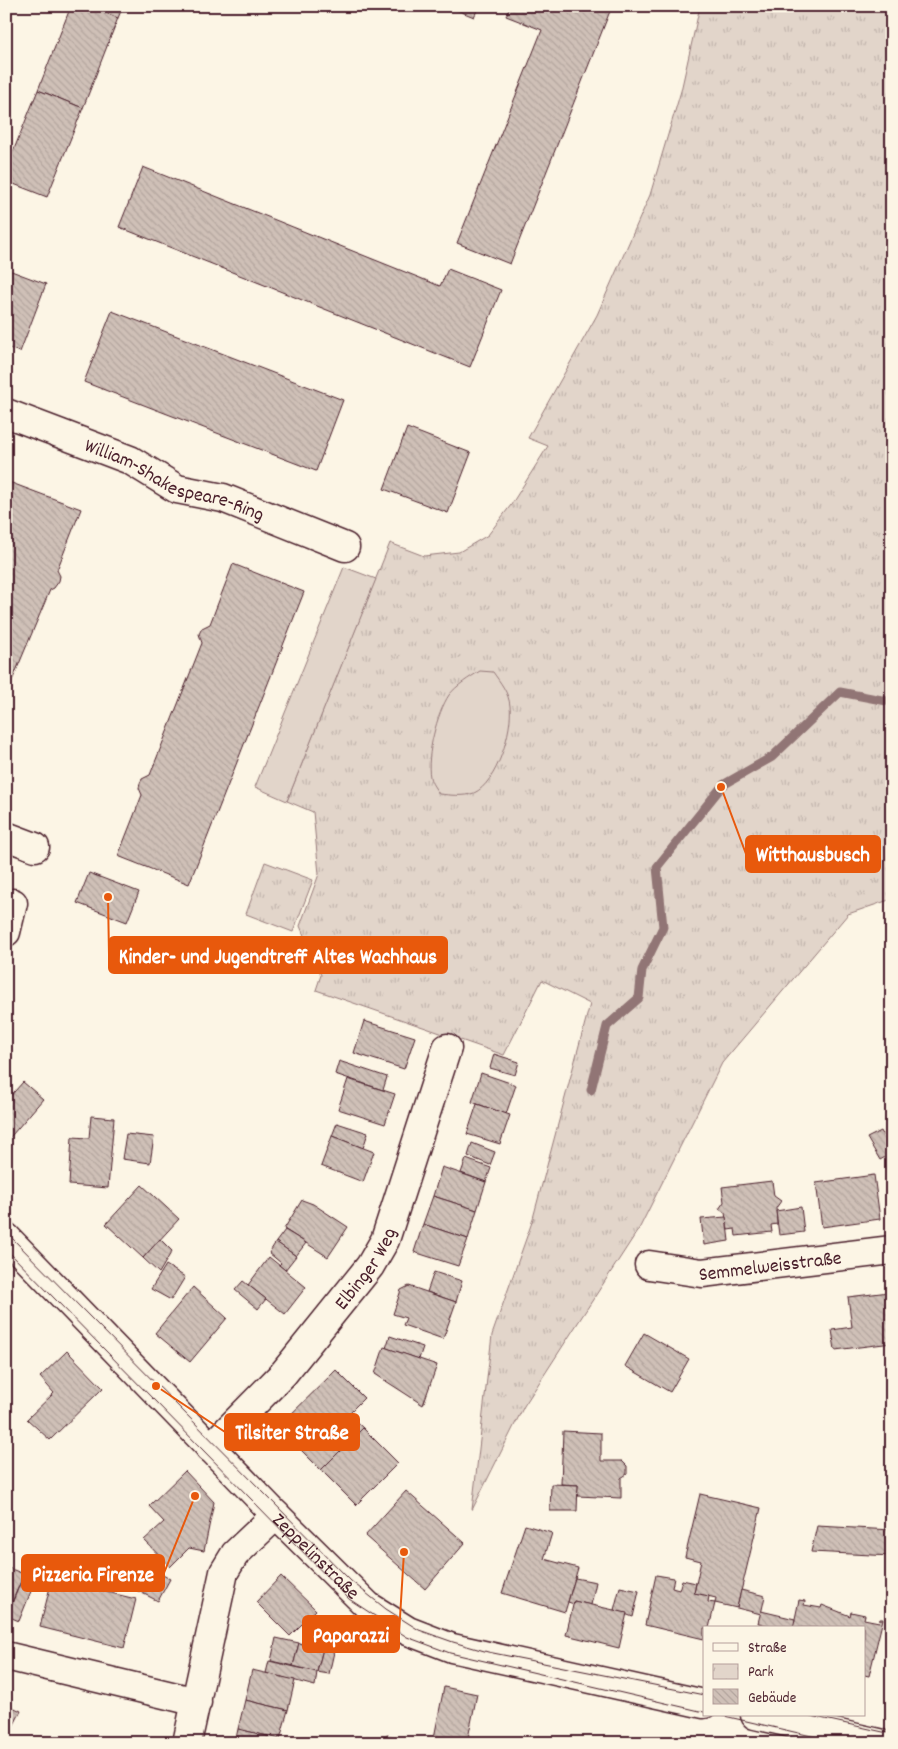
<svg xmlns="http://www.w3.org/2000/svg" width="898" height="1749" viewBox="0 0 898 1749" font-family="Dekko,sans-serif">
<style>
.park{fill:url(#park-tufts);stroke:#967a7a}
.garden{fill:#e2d5ca;stroke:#967a7a}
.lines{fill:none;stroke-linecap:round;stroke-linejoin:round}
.stream{stroke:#917474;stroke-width:9}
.building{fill:url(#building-back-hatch);stroke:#4a1f2b}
.street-casing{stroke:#4a1f2b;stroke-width:31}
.secondary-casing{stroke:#4a1f2b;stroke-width:31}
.street{stroke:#fcf5e5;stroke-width:28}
.secondary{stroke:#fcf5e5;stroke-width:28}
.tram{stroke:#4a1f2b;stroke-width:1}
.labels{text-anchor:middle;stroke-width:4.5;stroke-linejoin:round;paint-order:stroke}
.street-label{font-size:20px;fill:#4a1f2b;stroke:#fcf5e5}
.leader{fill:none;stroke:#e8590c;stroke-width:2}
.callout-dot{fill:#e8590c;stroke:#fcf5e5;stroke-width:2}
.callout{fill:#e8590c;stroke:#e8590c;stroke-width:2}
.callout-label{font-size:21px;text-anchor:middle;font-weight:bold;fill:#fff}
</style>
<defs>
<pattern id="park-tufts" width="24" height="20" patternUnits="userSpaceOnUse" patternTransform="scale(1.25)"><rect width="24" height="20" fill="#e2d5ca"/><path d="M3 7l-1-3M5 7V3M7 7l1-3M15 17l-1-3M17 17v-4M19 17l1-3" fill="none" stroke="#c3b6ae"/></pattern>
<pattern id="building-back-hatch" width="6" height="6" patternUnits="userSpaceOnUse" patternTransform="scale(1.25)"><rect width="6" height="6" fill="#cfc0b7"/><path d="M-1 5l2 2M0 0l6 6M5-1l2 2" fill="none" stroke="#b3a59e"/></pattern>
</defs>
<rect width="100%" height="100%" fill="#fcf5e5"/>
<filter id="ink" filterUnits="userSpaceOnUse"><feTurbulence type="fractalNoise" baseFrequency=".02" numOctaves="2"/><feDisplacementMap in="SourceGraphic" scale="10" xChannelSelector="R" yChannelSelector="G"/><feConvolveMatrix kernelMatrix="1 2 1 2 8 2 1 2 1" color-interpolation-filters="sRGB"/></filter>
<g filter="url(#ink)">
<!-- park -->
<g class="park">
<polygon points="700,6 892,6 892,899 848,914 722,1063 640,1227 524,1406 472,1510 492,1335 532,1222 590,1004 542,980 504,1055 316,990 321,975 300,926 319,874 313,812 287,801 390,543 424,556 459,552 488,535 511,505 548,446 528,438 597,315 650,195 681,91"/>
<polygon points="265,862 313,880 293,932 246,914"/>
</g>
<!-- garden -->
<g class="garden">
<polygon points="344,567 376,579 287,801 255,787"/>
<path d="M 480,671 L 493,672 C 500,682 509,693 510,706 C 513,729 497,783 474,793 C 463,797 450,795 439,794 C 436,789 431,783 430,777 C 426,756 437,713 449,695 C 457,685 469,678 480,671 Z"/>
</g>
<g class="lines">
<!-- stream -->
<polyline class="stream" points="591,1090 607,1026 639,998 642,970 663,927 657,867 723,785 772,757 840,692 892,702"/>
</g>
<!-- building -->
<g class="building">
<polygon points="71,6 89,6 118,18 83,108 38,90"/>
<polygon points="89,6 123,6 118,18"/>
<polygon points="447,6 479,6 474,17"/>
<polygon points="510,6 612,6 510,264 457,243 542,30 506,16"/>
<polygon points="38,90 83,108 47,197 6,181 6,169"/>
<polygon points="143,167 440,286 448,269 501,290 470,367 119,227"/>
<polygon points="6,269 46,284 20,352 6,347"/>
<polygon points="112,311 343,400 316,471 84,382"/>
<polygon points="407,428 471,453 448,513 384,489"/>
<polygon points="9,482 81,509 57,570 60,576 59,581 54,588 50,590 6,695 6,489"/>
<polygon points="233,564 304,592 189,884 118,856 142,795 139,788 140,783 142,779 150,775 202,643 199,634 202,628 210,624"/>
<polygon points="89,873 139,892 127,922 77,903"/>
<polygon points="364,1021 415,1037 404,1069 354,1053"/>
<polygon points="494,1054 519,1062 515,1075 490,1068"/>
<polygon points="339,1061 387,1077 383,1090 335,1074"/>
<polygon points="481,1073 516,1085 506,1114 472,1102"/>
<polygon points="348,1079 395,1094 385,1124 338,1109"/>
<polygon points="23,1082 43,1099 6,1142 6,1101"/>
<polygon points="477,1104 510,1115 500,1144 467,1134"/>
<polygon points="91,1116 114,1118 108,1188 69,1185 72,1137 89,1138"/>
<polygon points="337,1123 368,1133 363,1148 332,1136"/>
<polygon points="881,1131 892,1153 880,1160 867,1138"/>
<polygon points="126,1134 154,1137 150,1163 122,1159"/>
<polygon points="332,1136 374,1152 363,1182 321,1166"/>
<polygon points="472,1143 495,1152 490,1165 468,1156"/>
<polygon points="466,1159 491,1168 486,1182 461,1173"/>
<polygon points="442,1167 486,1182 477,1210 433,1196"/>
<polygon points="874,1175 880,1219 822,1227 816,1183"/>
<polygon points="772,1181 774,1196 781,1201 776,1208 777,1224 771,1225 772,1232 736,1236 735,1229 728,1230 725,1213 719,1209 724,1202 722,1187"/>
<polygon points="142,1185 179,1219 143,1258 106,1224"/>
<polygon points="433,1196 477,1210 468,1239 423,1224"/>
<polygon points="302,1200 313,1204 348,1227 328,1257 284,1229"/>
<polygon points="801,1207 804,1232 779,1235 776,1211"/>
<polygon points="726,1217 729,1241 704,1245 701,1219"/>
<polygon points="423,1224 468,1239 458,1266 414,1252"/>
<polygon points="285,1230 306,1243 296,1256 276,1242"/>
<polygon points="160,1239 172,1251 159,1273 143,1258"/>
<polygon points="276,1242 296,1256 285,1270 279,1265 281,1263 269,1253"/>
<polygon points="269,1257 306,1287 285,1314 248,1285"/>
<polygon points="166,1265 185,1277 171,1300 151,1289"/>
<polygon points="434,1272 462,1281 456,1302 427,1292"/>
<polygon points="243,1281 266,1299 258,1309 235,1290"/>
<polygon points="409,1286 456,1302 443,1339 403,1325 406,1318 393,1314 401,1290"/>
<polygon points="193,1287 227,1318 190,1362 155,1333"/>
<polygon points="889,1292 892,1343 835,1350 832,1330 852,1327 848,1297"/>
<polygon points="644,1333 689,1359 670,1392 625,1366"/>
<polygon points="390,1336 423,1347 419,1359 386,1348"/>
<polygon points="384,1347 437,1365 423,1405 375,1374"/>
<polygon points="67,1351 103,1388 50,1440 27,1419 54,1393 40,1377"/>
<polygon points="336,1370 364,1398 348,1414 363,1428 321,1470 278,1427"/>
<polygon points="363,1428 398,1463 356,1505 321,1470"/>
<polygon points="563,1431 601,1433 601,1461 622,1461 627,1466 627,1474 621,1478 621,1498 577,1496 578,1485 561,1484"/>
<polygon points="185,1471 214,1502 204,1551 189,1548 170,1567 144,1540 164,1522 149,1506"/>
<polygon points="551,1484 578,1485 577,1511 550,1511"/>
<polygon points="406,1491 465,1543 425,1589 365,1536"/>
<polygon points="700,1494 761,1508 737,1608 715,1603 716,1598 694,1593 701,1561 685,1557"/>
<polygon points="525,1525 552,1533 544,1559 578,1568 565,1612 502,1593"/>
<polygon points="817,1526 892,1530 892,1556 811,1552"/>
<polygon points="6,1567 24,1574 6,1616"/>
<polygon points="148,1567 170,1579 158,1601 136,1590"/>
<polygon points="26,1569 38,1574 19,1621 7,1616"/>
<polygon points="656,1575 674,1578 672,1588 679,1590 682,1580 696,1583 694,1593 709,1596 708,1602 715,1603 709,1628 704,1628 704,1639 645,1625"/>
<polygon points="281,1576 316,1610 290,1636 256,1602"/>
<polygon points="575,1578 596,1582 591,1605 574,1601 574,1604 568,1602"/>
<polygon points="52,1579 136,1599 124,1648 40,1627"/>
<polygon points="620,1587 639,1591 633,1617 614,1610"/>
<polygon points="741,1590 765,1596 761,1614 737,1608"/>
<polygon points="799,1600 805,1601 804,1605 821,1608 822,1605 850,1616 851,1612 865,1615 864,1619 879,1622 880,1619 883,1619 869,1676 864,1675 864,1628 793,1628"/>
<polygon points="574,1601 627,1613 619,1648 566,1635"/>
<polygon points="761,1611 795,1619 793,1628 779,1628 758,1623"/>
<polygon points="276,1638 299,1643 293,1666 271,1661"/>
<polygon points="299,1643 323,1649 317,1672 293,1666"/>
<polygon points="323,1649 334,1652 329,1674 317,1672"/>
<polygon points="269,1661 317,1672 315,1686 266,1673"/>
<polygon points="252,1670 295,1680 288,1710 245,1700"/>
<polygon points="444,1687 477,1694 467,1743 433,1743"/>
<polygon points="245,1700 288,1710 280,1739 238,1729"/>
<polygon points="6,1704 21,1711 6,1740"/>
<polygon points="238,1729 280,1739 279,1743 235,1743"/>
<polygon points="387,1735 421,1743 365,1743 367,1736 386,1741"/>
</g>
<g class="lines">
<defs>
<g id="street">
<path id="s1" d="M 6,413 L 130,460 L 177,489 L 223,498 L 345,547"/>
<polyline points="6,836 35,847"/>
<polyline points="6,932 13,903"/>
<path id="s2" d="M 649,1265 L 702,1273 L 892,1250"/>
<path id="s3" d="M 210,1448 L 283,1374 L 370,1266 L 385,1240 L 447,1048"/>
<polyline points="6,1656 197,1702"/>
<polyline points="187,1743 224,1572 235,1554 276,1515"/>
</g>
<g id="secondary">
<path id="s4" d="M 6,1237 L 276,1515 L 368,1606 L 408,1631 L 452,1648 L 704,1704"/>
<polyline points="755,1715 879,1743"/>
</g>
</defs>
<!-- street casing -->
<use href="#street" class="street-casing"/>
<!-- secondary casing -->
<use href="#secondary" class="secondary-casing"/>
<!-- street -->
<use href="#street" class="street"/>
<!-- secondary -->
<use href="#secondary" class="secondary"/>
<!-- tram -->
<g class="tram">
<polyline points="6,1232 351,1581 386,1609 419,1630 453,1642 488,1652 704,1695"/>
<polyline points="6,1249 349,1599 407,1637 450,1653 704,1712"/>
<polyline points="720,1715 842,1743"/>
<polyline points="807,1715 892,1734"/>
</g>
</g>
</g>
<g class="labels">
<!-- street labels -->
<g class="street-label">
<text dy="7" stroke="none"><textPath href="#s1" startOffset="182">William-Shakespeare-Ring</textPath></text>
<text dy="7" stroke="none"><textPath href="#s2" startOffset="122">Semmelweisstraße</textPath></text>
<text dy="7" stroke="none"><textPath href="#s3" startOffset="238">Elbinger Weg</textPath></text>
<text dy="7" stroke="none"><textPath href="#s4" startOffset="445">Zeppelinstraße</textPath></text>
</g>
</g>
<!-- callouts -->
<path class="leader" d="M721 787L746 854M108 897L109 955M156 1386L225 1432M195 1496L164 1573M404 1552L399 1634"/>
<g class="callout-dot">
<circle cx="721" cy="787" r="5"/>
<circle cx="108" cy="897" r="5"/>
<circle cx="156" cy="1386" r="5"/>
<circle cx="195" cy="1496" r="5"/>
<circle cx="404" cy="1552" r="5"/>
</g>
<g class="callout">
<rect x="746" y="836" width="134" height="36" rx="5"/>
<rect x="109" y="937" width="338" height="36" rx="5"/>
<rect x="225" y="1414" width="134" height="36" rx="5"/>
<rect x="22" y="1555" width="142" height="36" rx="5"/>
<rect x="303" y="1616" width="96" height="36" rx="5"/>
</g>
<g class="callout-label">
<text x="813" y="861">Witthausbusch</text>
<text x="278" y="963">Kinder- und Jugendtreff Altes Wachhaus</text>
<text x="292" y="1439">Tilsiter Straße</text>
<text x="93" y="1581">Pizzeria Firenze</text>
<text x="351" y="1642">Paparazzi</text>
</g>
<!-- margin -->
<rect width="898" height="1749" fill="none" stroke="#fcf5e5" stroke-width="25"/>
<rect x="12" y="12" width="873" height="1724" fill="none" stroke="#4a1f2b" stroke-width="2" filter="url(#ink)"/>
<!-- legend -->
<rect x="703" y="1626" width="162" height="90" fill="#fcf5e5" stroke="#b59f9b"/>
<rect x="713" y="1643" width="25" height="8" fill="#fcf5e5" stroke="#b59f9b"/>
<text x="748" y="1652" font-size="15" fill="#4a1f2b">Straße</text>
<rect x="713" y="1664" width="25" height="15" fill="url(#park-tufts)" stroke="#b59f9b"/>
<text x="748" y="1676" font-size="15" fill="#4a1f2b">Park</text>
<rect x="713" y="1689" width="25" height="15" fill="url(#building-back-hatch)" stroke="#b59f9b"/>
<text x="748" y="1702" font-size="15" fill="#4a1f2b">Gebäude</text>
</svg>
